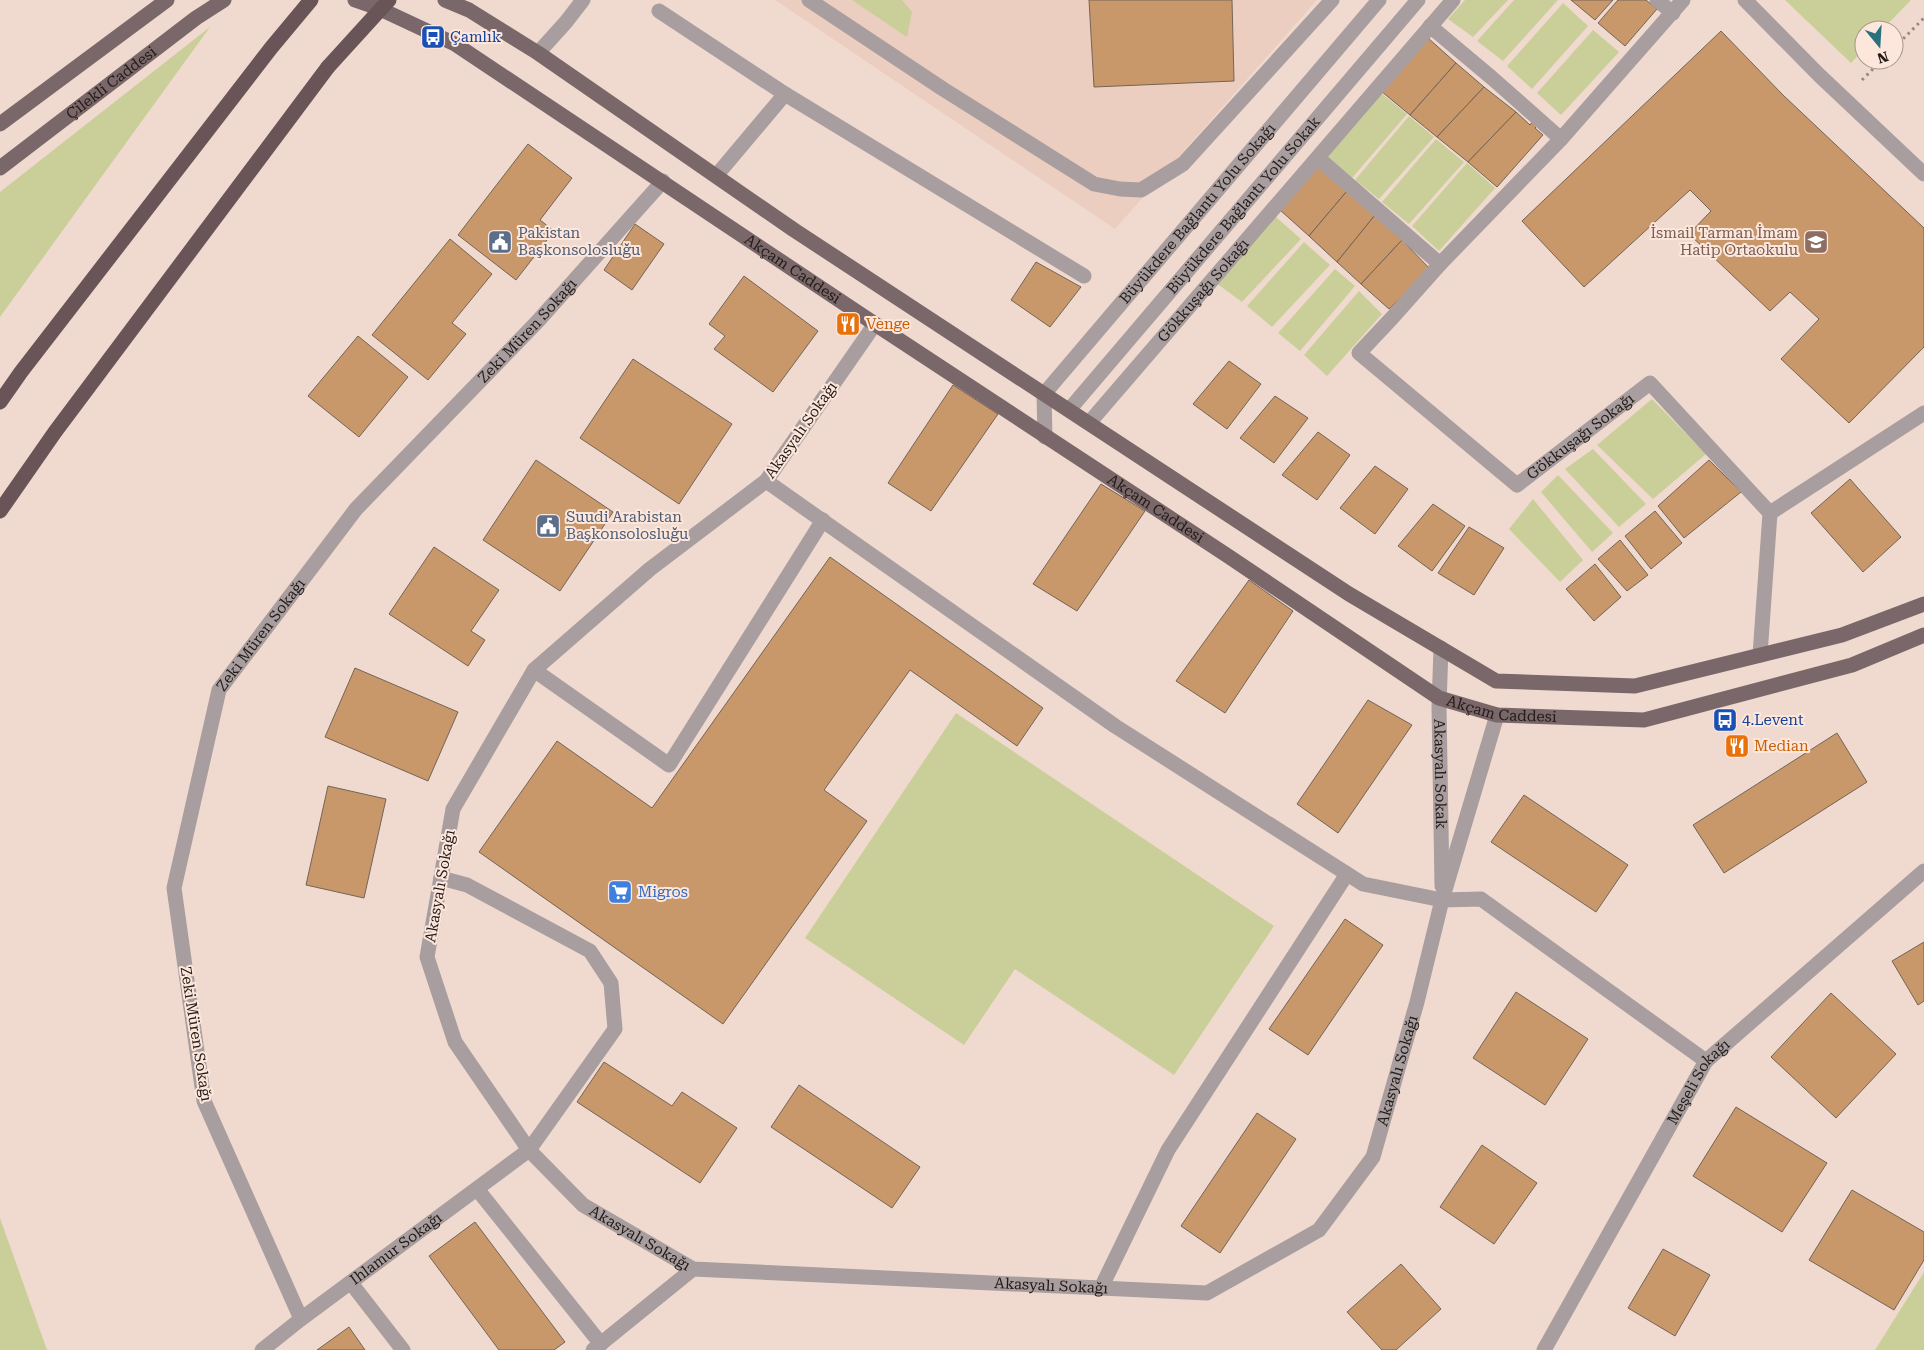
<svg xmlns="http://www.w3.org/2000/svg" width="1924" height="1350" viewBox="0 0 1924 1350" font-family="'Roboto Serif',serif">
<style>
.built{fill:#ebcebf}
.green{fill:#cacf99}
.building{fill:#c8976a;stroke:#746457}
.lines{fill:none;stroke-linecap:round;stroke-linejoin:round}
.path{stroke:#988880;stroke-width:3;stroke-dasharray:2.5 4;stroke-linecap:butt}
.minor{stroke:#a89e9f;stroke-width:15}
.major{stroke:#7a676a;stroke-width:15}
.highway{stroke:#695457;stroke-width:15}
.highway-bridge{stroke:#695457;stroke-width:15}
.labels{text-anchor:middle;stroke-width:4;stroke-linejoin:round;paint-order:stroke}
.transit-label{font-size:15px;fill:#164399;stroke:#fde7dc;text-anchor:start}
.street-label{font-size:15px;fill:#231b17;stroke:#fde7dc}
.service-label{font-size:15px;fill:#4e5e75;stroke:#fde7dc;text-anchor:start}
.education-label{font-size:15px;fill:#785e54;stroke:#fde7dc;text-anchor:end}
.food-label{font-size:15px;fill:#c56008;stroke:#fde7dc;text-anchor:start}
.shop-label{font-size:15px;fill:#366cbe;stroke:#fde7dc;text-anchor:start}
</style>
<rect width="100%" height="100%" fill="#f0dacf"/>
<!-- built -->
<polygon class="built" points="775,0 1317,0 1115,229"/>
<!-- green -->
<g class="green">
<polygon points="852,0 902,0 912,12 907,37"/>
<polygon points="1465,0 1508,0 1473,37 1448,19"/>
<polygon points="1514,0 1558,0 1503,61 1477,41"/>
<polygon points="1785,0 1911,0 1882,30 1864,30 1864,49 1851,63"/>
<polygon points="1563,3 1588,26 1532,89 1507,66"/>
<polygon points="210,27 0,317 0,192"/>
<polygon points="1593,30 1619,52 1561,115 1537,93"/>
<polygon points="1380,92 1407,114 1352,178 1325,156"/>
<polygon points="1409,116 1434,137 1379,199 1355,180"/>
<polygon points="1436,139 1464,162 1409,224 1382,202"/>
<polygon points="1467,163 1495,188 1439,251 1412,226"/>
<polygon points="1276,217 1301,239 1242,302 1216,283"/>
<polygon points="1304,242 1330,265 1272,327 1247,306"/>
<polygon points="1335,269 1355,286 1300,351 1278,333"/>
<polygon points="1359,291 1382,314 1327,376 1304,355"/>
<polygon points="1652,399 1706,454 1653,499 1597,445"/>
<polygon points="1593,449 1646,504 1619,527 1565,469"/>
<polygon points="1558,475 1613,533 1592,552 1541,492"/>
<polygon points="1533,499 1583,560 1560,582 1509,529"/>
<polygon points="956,713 1274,926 1174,1075 1015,969 964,1045 805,938"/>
<polygon points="0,1218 47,1350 0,1350"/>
<polygon points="1924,1272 1924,1350 1875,1350"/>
</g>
<!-- building -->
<g class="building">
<polygon points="1089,0 1232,0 1234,81 1094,87"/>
<polygon points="1571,0 1613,0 1595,20"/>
<polygon points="1618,0 1646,0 1657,9 1625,46 1598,23"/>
<polygon points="1721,31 1783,95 1924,228 1924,347 1849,423 1781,359 1819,319 1790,292 1770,311 1689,234 1711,211 1690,190 1584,287 1522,221"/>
<polygon points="1428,38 1456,63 1410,115 1381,91"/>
<polygon points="1456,63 1484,87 1437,137 1410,115"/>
<polygon points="1484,87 1516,112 1468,162 1437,137"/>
<polygon points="1516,112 1530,125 1532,122 1537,126 1535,128 1543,135 1497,187 1468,162"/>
<polygon points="528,144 572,178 540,220 554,231 516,280 458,235"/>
<polygon points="1318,164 1347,191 1309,236 1280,210"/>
<polygon points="1347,191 1375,215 1337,262 1309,236"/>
<polygon points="1375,215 1402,240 1361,284 1337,262"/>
<polygon points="635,224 664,244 632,290 604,270"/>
<polygon points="450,239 492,274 452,323 466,334 428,380 372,335"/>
<polygon points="1402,240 1431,270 1389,309 1361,284"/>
<polygon points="1036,262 1081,287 1050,327 1011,300"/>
<polygon points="744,276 818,331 773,392 714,349 725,336 709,324"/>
<polygon points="358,336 408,377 359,437 308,396"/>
<polygon points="633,359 732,424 679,504 580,438"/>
<polygon points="1229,361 1261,384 1227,429 1193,404"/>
<polygon points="953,385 998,414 931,511 888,483"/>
<polygon points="1275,396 1308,418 1274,463 1240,438"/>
<polygon points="1318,432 1350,455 1317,500 1282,475"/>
<polygon points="536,460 613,512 560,591 483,540"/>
<polygon points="1709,460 1741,492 1684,538 1658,506"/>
<polygon points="1375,466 1408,489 1375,534 1340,508"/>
<polygon points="1850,479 1901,537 1863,572 1811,513"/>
<polygon points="1101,484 1145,511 1077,611 1033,584"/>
<polygon points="1433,504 1465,526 1432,571 1398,546"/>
<polygon points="1655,511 1682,543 1651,569 1625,536"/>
<polygon points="1469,527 1504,548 1474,595 1438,573"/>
<polygon points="1620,540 1648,575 1627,591 1598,559"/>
<polygon points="434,547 499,590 471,631 485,640 468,666 389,614"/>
<polygon points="830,557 1043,708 1017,746 910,670 824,790 867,821 723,1024 479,852 557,741 652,808"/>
<polygon points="1595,564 1621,597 1594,621 1566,589"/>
<polygon points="1249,580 1293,611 1225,713 1176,681"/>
<polygon points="355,668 458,712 428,781 325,737"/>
<polygon points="1368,700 1412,725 1338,833 1297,804"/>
<polygon points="1837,733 1867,782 1724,873 1693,825"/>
<polygon points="328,786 386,799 364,898 306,885"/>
<polygon points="1524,795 1628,865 1596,912 1491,842"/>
<polygon points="1345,919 1383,945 1308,1055 1269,1029"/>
<polygon points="1924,942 1924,1001 1918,1005 1892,961"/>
<polygon points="1516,992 1588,1039 1545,1105 1473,1058"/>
<polygon points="1831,993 1896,1054 1836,1118 1771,1057"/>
<polygon points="604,1062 672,1106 682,1092 737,1128 700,1183 577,1102"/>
<polygon points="799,1085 920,1167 892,1208 771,1127"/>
<polygon points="1736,1107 1827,1163 1782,1232 1693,1176"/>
<polygon points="1257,1113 1296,1139 1220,1253 1181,1226"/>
<polygon points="1482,1145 1537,1183 1494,1244 1440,1207"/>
<polygon points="1852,1190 1924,1232 1924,1260 1894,1310 1809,1260"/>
<polygon points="475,1222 565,1342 554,1350 499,1350 429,1256"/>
<polygon points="1663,1249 1710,1275 1675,1336 1628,1308"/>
<polygon points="1401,1264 1441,1309 1396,1350 1382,1350 1347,1312"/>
<polygon points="349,1327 365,1350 317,1350"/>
</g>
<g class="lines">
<!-- path -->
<g class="path">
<polyline points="1894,48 1924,18"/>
<polyline points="1862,80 1882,60"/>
</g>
<!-- minor -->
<g class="minor">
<polyline points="809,0 943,89 1094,184 1120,189 1141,190 1183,164 1332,0"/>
<polyline points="1657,0 1673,13"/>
<path id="s1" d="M 1683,0 L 1561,139 L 1440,264 L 1392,318 L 1359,353 L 1517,485 L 1650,383 L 1770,513 L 1760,655"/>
<polyline points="1745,0 1819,75 1924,174"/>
<polyline points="659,11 785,94 1084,276"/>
<polyline points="1430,26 1492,78 1561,139"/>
<polyline points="538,53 566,22 583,0"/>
<polyline points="1318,158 1440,264"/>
<polyline points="716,176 785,94"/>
<path id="s2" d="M 875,324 L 766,481 L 650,569 L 534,670 L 453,809 L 427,957 L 455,1042 L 529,1150 L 583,1205 L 693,1269 L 1207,1293 L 1319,1230 L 1373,1157 L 1417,1002 L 1442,900 L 1497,715"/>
<path id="s3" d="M 1069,410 L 1418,0"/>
<path id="s4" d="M 1089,423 L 1453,0"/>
<path id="s5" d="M 1045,437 L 1044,394 L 1379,0"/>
<polyline points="766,481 1115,726 1363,884 1442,900 1481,899 1706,1061"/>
<polyline points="1770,513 1924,413"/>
<path id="s6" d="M 1441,648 L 1439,706 L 1442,886"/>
<polyline points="534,670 669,765 823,520"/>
<polyline points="477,1189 601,1344"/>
<polyline points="351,1283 403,1350"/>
<polyline points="1101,1288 1168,1150 1347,874"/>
<path id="s7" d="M 301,1319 L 204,1101 L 174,888 L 219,690 L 356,509 L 538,321 L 663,181"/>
<path id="s8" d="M 262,1350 L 301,1319 L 529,1150 L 615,1029 L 611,983 L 590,951 L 467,885 L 441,878"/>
<polyline points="593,1350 693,1269"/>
<path id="s9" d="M 1544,1350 L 1706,1061 L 1924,871"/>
</g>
<!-- major -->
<g class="major">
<path id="s10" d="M 355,0 L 378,8 L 455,44 L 875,324 L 1228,556 L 1439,698 L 1497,715 L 1644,720 L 1852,665 L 1924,635"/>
<polyline points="445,0 469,10 538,53 794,230 1349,594 1496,681 1635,686 1842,635 1924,604"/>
<polyline points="0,124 167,0"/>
<path id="s11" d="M 0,168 L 196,18 L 224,0"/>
</g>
<!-- highway -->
<g class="highway">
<polyline points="0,402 21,372 271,48 311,0"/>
<polyline points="0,511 55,432 328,67"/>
</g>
<!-- highway-bridge -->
<polyline class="highway-bridge" points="328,67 389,0"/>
</g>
<!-- icons -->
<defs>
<symbol id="bus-square" viewBox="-11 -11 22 22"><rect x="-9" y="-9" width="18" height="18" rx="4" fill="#1a4fb4" stroke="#fde7dc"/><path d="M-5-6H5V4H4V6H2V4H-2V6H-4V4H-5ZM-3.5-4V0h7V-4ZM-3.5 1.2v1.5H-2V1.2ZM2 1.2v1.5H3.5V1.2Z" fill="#fff"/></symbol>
<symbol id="civic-square" viewBox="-11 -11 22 22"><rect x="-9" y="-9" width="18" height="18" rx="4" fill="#5c6f8a" stroke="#fde7dc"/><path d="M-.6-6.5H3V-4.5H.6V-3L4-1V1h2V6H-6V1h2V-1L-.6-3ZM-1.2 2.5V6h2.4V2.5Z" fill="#fff"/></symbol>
<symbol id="school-square" viewBox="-11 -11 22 22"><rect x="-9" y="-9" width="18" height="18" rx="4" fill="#8d6e63" stroke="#fde7dc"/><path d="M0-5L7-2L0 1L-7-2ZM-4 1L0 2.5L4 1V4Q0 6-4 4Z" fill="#fff"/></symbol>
<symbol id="restaurant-square" viewBox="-11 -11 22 22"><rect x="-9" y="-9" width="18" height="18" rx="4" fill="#e8710a" stroke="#fde7dc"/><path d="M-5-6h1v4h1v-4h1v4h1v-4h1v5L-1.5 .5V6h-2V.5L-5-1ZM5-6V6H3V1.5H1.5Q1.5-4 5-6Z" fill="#fff"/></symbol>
<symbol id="supermarket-square" viewBox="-11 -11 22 22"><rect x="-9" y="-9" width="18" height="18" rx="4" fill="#3f7fe0" stroke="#fde7dc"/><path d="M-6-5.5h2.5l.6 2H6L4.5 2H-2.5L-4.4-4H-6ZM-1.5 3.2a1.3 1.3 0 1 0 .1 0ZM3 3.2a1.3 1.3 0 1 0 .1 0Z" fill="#fff"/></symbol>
</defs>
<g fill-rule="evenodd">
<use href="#bus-square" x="419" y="23" width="28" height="28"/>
<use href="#civic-square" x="486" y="228" width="28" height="28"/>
<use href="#school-square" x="1802" y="228" width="28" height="28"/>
<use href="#restaurant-square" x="834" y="310" width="28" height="28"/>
<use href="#civic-square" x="534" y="512" width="28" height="28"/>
<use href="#bus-square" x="1711" y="706" width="28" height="28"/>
<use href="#restaurant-square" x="1723" y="732" width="28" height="28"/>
<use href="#supermarket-square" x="606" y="878" width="28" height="28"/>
</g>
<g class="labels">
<!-- transit labels -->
<g class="transit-label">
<text x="450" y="42">Çamlık</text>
<text x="1742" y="725">4.Levent</text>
</g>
<!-- street labels -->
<g class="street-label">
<text dy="5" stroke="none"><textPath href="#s11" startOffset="140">Çilekli Caddesi</textPath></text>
<text dy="5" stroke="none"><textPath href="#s3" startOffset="269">Büyükdere Bağlantı Yolu Sokak</textPath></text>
<text dy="5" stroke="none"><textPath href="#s5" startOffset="280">Büyükdere Bağlantı Yolu Sokağı</textPath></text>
<text dy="5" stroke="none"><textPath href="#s10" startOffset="515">Akçam Caddesi</textPath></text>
<text dy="5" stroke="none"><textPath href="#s4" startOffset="175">Gökkuşağı Sokağı</textPath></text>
<text dy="5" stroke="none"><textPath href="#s7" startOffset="1131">Zeki Müren Sokağı</textPath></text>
<text transform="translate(801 430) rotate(-55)" y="5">Akasyalı Sokağı</text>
<text dy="5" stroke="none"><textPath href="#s1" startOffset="765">Gökkuşağı Sokağı</textPath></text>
<text dy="5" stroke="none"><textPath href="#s10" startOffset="950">Akçam Caddesi</textPath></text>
<text dy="5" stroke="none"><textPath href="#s7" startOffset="726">Zeki Müren Sokağı</textPath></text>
<text dy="5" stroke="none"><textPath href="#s10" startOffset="1355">Akçam Caddesi</textPath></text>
<text dy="5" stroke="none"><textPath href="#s6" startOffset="126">Akasyalı Sokak</textPath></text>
<text transform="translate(440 886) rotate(-80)" y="5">Akasyalı Sokağı</text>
<text transform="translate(196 1034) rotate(81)" y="5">Zeki Müren Sokağı</text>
<text dy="5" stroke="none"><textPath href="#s2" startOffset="2050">Akasyalı Sokağı</textPath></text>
<text dy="5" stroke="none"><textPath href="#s9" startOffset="310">Meşeli Sokağı</textPath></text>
<text dy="5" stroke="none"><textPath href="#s2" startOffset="1165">Akasyalı Sokağı</textPath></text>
<text dy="5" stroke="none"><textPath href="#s8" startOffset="168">Ihlamur Sokağı</textPath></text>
<text dy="5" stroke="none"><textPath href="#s2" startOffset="1585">Akasyalı Sokağı</textPath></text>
</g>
<!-- service labels -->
<g class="service-label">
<text x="518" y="238">Pakistan<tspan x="518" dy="17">Başkonsolosluğu</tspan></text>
<text x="566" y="522">Suudi Arabistan<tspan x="566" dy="17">Başkonsolosluğu</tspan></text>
</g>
<!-- education labels -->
<g class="education-label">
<text x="1798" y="238">İsmail Tarman İmam<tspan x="1798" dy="17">Hatip Ortaokulu</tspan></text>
</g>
<!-- food labels -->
<g class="food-label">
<text x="866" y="329">Venge</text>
<text x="1754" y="751">Median</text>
</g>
<!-- shop labels -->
<g class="shop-label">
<text x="638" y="897">Migros</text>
</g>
</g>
<!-- north arrow -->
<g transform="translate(1879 45) rotate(162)"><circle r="24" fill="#fde7dc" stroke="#a6958d"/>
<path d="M0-4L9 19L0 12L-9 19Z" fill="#2a717e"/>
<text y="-8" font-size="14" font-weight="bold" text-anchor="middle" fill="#231b17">N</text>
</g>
</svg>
